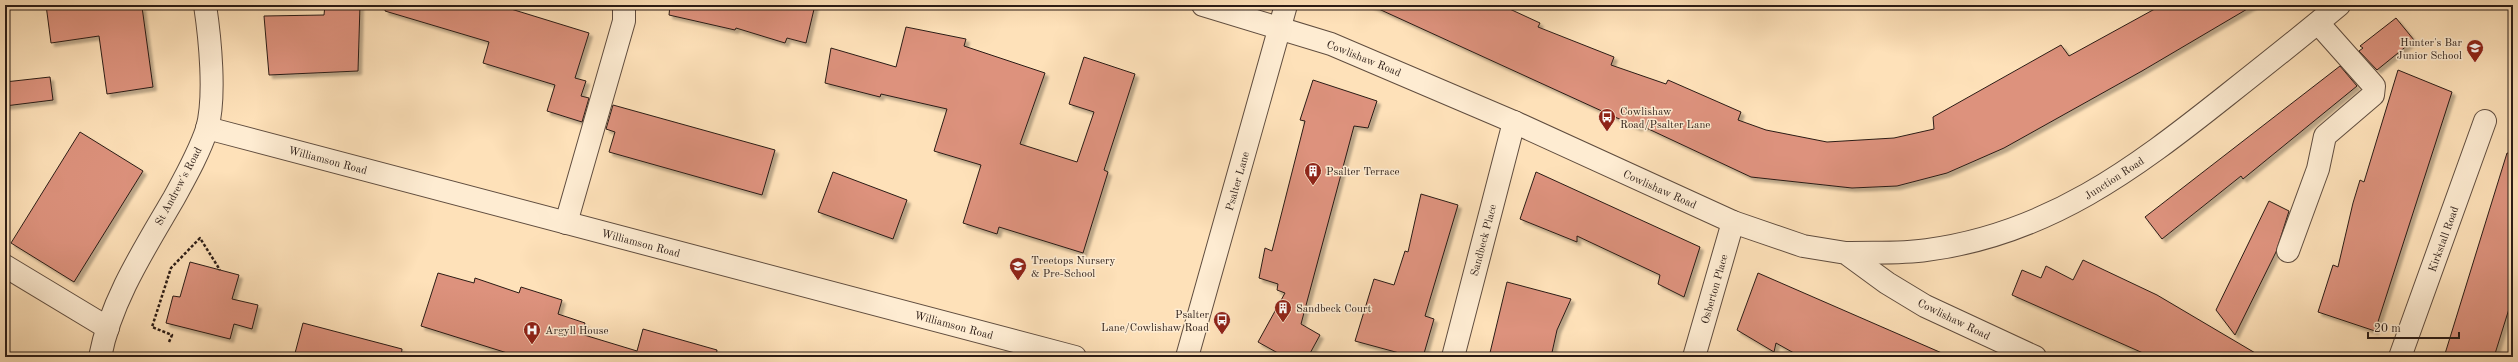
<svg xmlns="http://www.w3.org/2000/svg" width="2518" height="362" viewBox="0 0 2518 362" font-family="'Old Standard TT',serif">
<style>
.building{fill:#dd927d;stroke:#2b1c16;filter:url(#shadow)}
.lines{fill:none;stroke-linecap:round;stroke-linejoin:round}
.minor-casing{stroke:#604d3f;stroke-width:24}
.path{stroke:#2b1c16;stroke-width:2.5;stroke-dasharray:3 2;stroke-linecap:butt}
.minor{stroke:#feecd2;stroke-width:22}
.labels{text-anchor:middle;stroke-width:3;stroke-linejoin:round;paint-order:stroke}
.poi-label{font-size:11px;fill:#2b1c16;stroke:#feecd2;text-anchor:start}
.street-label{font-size:11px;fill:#2b1c16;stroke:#feecd2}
</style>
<defs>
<filter id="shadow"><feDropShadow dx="3.5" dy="3.5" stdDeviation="1" flood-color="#0004"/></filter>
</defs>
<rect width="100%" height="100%" fill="#fee1b9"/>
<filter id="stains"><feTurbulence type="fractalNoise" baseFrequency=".005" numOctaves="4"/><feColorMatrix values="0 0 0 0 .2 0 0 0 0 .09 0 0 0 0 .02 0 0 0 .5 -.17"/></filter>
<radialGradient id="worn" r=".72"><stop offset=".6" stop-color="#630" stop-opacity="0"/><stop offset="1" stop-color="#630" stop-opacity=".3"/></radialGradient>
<!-- building -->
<g class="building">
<polygon points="46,5 126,5 126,9 142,7 153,87 107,94 99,36 51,43"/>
<polygon points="325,5 360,5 358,71 269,75 264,16 324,15"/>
<polygon points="386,5 498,5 589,33 575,78 586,81 581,96 589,98 582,122 547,111 555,85 483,63 489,42 385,11"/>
<polygon points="670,5 815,5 806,43 787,38 785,43 736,28 735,30 669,15"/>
<polygon points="1370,5 1501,5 1540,23 1538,27 1614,57 1611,65 1666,84 1668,80 1741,112 1738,120 1766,130 1827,142 1894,138 1934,129 1933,117 2061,45 2069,56 2162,5 2254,5 2142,71 2004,148 1947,173 1897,186 1852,188 1751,177 1640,125 1639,128"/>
<polygon points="2396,18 2414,40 2377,70 2359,51 2363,48 2360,46"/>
<polygon points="906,27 966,39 964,46 1045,73 1020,144 1077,162 1094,112 1069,104 1084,57 1135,74 1104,170 1108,172 1083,253 999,227 997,234 963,223 981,165 934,151 947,109 881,94 880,97 825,83 831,48 896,67"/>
<polygon points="2340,66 2357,86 2243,179 2241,176 2162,239 2145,217"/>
<polygon points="2398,70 2452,92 2375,331 2318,312 2333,265 2338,267 2353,203 2360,180 2364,182"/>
<polygon points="50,77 53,100 5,106 5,82"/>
<polygon points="1313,80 1377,101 1368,128 1354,126 1301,324 1320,335 1308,357 1285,357 1258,342 1285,293 1277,290 1278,284 1259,278 1265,248 1272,251 1305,121 1300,120"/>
<polygon points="613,105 775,150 762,195 609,152 615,132 606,129"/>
<polygon points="80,132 143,171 74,282 11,243"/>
<polygon points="2507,153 2513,154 2513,296 2494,357 2444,357"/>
<polygon points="833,172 907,200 893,239 818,212"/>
<polygon points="1536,172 1700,247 1684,297 1658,284 1660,275 1577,236 1577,242 1520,219"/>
<polygon points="1421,194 1458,205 1425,316 1434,319 1423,357 1414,357 1355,341 1374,279 1394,285 1405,251 1408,252"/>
<polygon points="2269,201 2289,211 2276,252 2235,335 2216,310"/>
<polygon points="2083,260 2157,295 2262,357 2152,357 2012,295 2022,270 2041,278 2046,266 2073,280"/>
<polygon points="190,262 239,275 232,299 258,305 252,329 234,324 230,339 166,323 173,296 180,297"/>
<polygon points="438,273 474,283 475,278 519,293 521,287 562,300 558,314 585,323 581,334 637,351 643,329 717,350 716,357 520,357 421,326"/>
<polygon points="1758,273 1951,357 1801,357 1776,343 1774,352 1737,330"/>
<polygon points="1507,282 1571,299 1557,330 1551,357 1489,357"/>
<polygon points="303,323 402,349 401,357 294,357"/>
</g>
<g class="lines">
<defs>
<g id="minor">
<polyline points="1203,5 1331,44 1514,122 1733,222 1803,246 1846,253 1887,283 1925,306 2035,357"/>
<polyline points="207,128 1075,357"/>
<polyline points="566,223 624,21 624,5"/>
<polyline points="2288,251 2318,169 2325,136 2373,95 2374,86 2318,23"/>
<path d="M 1846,253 C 1873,252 1901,254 1927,250 C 2048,234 2134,169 2226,96 C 2264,66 2302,36 2339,5"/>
<polyline points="5,266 108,328"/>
<path d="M 100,357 C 111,300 145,248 174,198 C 186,176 199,153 207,129 C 216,97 210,38 205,5"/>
<polyline points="1187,357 1286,5"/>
<polyline points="1453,357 1514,122"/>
<polyline points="1694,357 1733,222"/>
<polyline points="2400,357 2485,121"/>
</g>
</defs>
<!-- minor casing -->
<use href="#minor" class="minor-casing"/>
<!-- path -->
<polyline class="path" points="169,342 172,335 152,327 171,268 200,238 220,270"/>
<!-- minor -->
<use href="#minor" class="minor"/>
</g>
<!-- icons -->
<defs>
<symbol id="school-pin" viewBox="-11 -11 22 30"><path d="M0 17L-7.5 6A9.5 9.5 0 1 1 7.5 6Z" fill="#8f2418" stroke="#feecd2"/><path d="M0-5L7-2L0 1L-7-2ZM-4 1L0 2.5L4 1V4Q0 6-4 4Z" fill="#fff"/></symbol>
<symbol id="bus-pin" viewBox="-11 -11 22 30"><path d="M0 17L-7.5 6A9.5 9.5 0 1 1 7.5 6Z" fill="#8f2418" stroke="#feecd2"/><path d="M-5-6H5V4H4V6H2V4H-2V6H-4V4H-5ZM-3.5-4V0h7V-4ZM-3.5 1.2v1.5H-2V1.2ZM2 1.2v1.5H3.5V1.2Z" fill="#fff"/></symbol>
<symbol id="building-pin" viewBox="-11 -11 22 30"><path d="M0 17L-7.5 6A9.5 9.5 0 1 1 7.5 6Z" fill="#8f2418" stroke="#feecd2"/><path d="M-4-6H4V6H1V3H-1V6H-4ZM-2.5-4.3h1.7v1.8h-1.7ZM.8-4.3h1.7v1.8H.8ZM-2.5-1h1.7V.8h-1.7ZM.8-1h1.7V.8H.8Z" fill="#fff"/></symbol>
<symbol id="hospital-pin" viewBox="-11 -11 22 30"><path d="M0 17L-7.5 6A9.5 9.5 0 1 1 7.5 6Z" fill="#8f2418" stroke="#feecd2"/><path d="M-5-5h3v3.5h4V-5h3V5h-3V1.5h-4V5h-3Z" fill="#fff"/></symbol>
</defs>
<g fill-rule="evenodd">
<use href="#school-pin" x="2465" y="38" width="20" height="27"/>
<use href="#bus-pin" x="1597" y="107" width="20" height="27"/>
<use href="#building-pin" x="1303" y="161" width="20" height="27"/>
<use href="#school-pin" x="1008" y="256" width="20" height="27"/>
<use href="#building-pin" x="1273" y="298" width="20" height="27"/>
<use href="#bus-pin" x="1212" y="310" width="20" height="27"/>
<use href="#hospital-pin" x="522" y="320" width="20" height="27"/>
</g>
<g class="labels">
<!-- poi labels -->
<g class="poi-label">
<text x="2462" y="46" text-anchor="end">Hunter's Bar<tspan x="2462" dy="13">Junior School</tspan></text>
<text x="1620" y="115">Cowlishaw<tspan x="1620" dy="13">Road/Psalter Lane</tspan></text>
<text x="1326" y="175">Psalter Terrace</text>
<text x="1031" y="264">Treetops Nursery<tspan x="1031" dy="13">&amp; Pre-School</tspan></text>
<text x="1296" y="312">Sandbeck Court</text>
<text x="1209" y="318" text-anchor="end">Psalter<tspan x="1209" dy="13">Lane/Cowlishaw Road</tspan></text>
<text x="545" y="334">Argyll House</text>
</g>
<!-- street labels -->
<g class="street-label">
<text transform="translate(1364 58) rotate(22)" y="4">Cowlishaw Road</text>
<text transform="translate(328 160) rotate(15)" y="4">Williamson Road</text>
<text transform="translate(2114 178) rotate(-33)" y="4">Junction Road</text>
<text transform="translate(1237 181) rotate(-74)" y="4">Psalter Lane</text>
<text transform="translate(178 186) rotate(-62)" y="4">St Andrew's Road</text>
<text transform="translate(1660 189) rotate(24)" y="4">Cowlishaw Road</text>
<text transform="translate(2443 239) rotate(-70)" y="4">Kirkstall Road</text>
<text transform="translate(1483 240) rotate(-75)" y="4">Sandbeck Place</text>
<text transform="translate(641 243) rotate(15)" y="4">Williamson Road</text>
<text transform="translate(1714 289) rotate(-74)" y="4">Osberton Place</text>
<text transform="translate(1954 319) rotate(26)" y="4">Cowlishaw Road</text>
<text transform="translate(954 325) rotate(15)" y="4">Williamson Road</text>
</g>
</g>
<!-- margin -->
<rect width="2518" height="362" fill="none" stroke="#fee1b9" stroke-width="20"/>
<rect x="6" y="6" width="2506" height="350" fill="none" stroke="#2b1c16" stroke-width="2"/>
<rect x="10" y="10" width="2498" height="342" fill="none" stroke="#2b1c16"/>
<!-- scale -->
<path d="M2368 332v6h91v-6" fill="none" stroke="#2b1c16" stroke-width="2"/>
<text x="2374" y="332" font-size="12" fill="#2b1c16" stroke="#feecd2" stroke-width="3" paint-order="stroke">20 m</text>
<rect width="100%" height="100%" filter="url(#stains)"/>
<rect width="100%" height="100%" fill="url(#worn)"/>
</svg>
